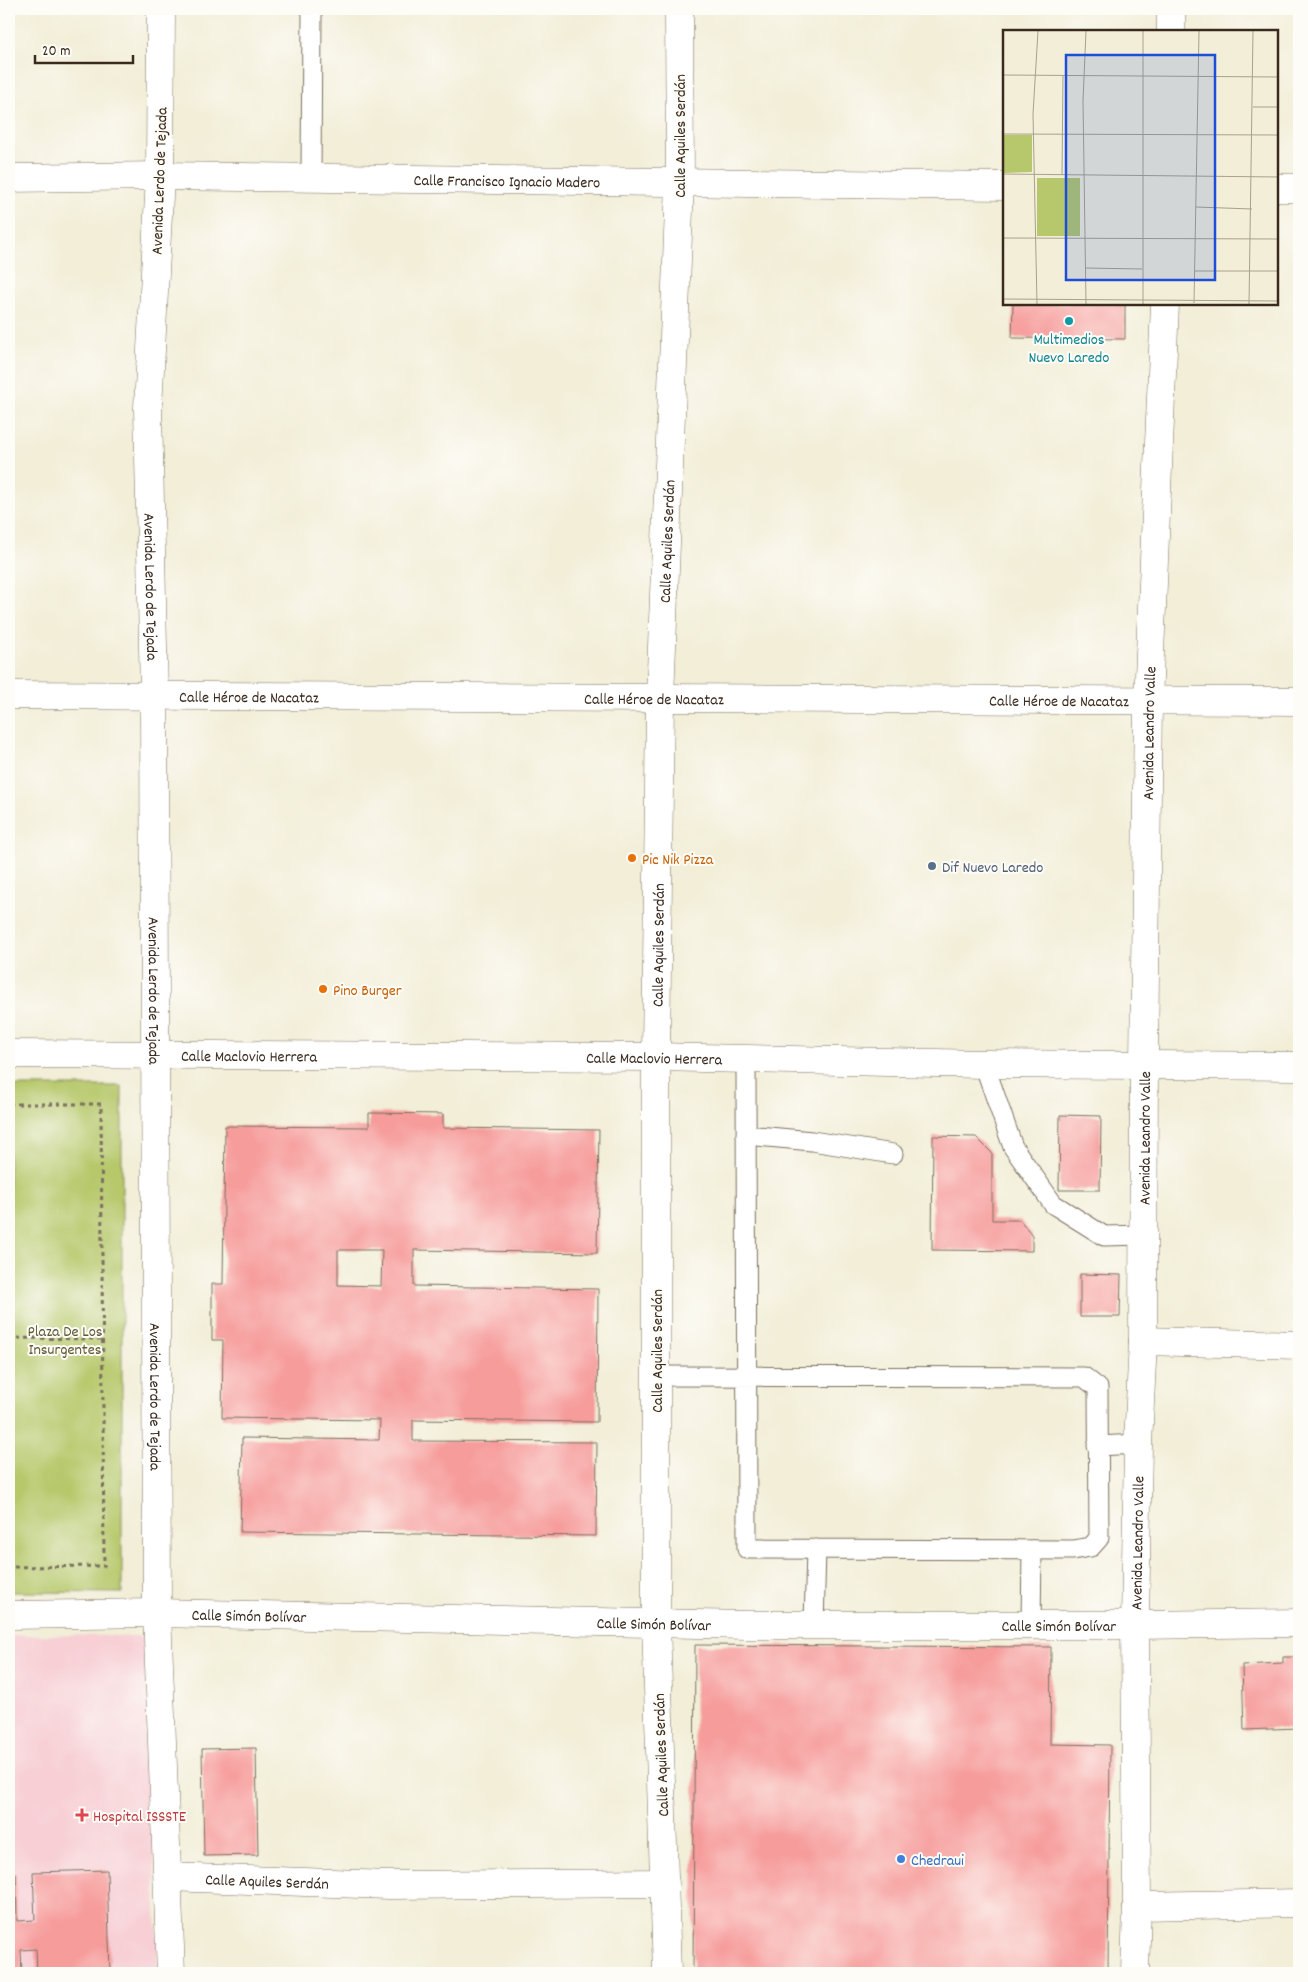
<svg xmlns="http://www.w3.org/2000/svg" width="1308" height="1982" viewBox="0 0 1308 1982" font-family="Dekko,sans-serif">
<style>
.built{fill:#f7cfd5}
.green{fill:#b6c86b;stroke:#787944}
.building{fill:#f69d9c;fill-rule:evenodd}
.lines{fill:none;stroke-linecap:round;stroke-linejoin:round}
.service-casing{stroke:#7b6f5f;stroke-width:21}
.minor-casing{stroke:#7b6f5f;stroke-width:29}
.tertiary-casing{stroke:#7b6f5f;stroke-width:29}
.path{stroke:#7b6f5f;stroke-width:3;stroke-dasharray:4 4;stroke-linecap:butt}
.service{stroke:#fff;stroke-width:19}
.minor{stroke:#fff;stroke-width:28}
.tertiary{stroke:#fff;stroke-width:28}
.culture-dot{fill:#0f9aa8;stroke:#fdfcf7;stroke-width:2}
.food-dot{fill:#e8710a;stroke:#fdfcf7;stroke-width:2}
.service-dot{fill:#5c6f8a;stroke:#fdfcf7;stroke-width:2}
.health-dot{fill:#e0444e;stroke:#fdfcf7;stroke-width:2}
.shop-dot{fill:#3f7fe0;stroke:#fdfcf7;stroke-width:2}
.labels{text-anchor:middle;stroke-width:4;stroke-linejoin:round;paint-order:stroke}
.street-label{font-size:16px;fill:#3b2a1e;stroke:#fdfcf7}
.culture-label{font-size:16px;fill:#0d838f;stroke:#fdfcf7}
.food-label{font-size:16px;fill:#c56008;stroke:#fdfcf7;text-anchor:start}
.service-label{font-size:16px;fill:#4e5e75;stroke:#fdfcf7;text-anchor:start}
.park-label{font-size:16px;fill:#605935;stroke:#fdfcf7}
.health-label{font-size:16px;fill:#be3a42;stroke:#fdfcf7;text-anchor:start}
.shop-label{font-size:16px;fill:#366cbe;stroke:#fdfcf7;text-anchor:start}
.inset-road{fill:none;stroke:#a9a08e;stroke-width:1}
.view{fill:#1d4ed8;fill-opacity:0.15;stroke:#1d4ed8;stroke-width:2.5}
.inset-edge{fill:none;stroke:#3b2a1e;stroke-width:2.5}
</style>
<rect width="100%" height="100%" fill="#fdfcf7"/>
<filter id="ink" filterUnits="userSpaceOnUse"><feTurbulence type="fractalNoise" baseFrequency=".02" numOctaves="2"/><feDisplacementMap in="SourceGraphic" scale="10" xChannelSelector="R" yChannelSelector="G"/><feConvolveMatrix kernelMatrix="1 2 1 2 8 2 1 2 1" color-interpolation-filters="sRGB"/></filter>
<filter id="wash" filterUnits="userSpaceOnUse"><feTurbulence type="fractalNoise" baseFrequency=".0096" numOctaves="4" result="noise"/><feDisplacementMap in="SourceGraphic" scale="20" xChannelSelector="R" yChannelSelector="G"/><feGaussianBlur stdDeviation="1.12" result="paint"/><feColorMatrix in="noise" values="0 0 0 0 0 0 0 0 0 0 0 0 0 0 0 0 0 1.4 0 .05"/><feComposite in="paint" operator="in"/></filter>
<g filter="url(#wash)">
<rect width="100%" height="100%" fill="#f2eed8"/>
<!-- built -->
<polygon class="built" points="9,1635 139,1636 148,1643 158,1973 9,1973"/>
<!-- green -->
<polygon class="green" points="9,1086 122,1086 122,1593 9,1592"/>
<g id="blocks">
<!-- building -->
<g class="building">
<polygon points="1013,304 1125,304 1125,339 1012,338"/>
<path d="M 369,1113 L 443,1114 L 443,1128 L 599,1130 L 597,1253 L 414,1250 L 414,1286 L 598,1289 L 597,1422 L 413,1420 L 413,1441 L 597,1442 L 596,1536 L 240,1532 L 242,1438 L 379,1440 L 380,1420 L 222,1418 L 223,1340 L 212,1340 L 212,1284 L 223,1284 L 225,1126 L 369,1127 ZM 338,1250 L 382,1250 L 381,1286 L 338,1285 Z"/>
<polygon points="1060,1115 1101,1116 1100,1190 1059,1190"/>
<polygon points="933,1136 976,1137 992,1153 992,1220 1020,1220 1032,1235 1032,1251 932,1250"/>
<polygon points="1080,1274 1121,1275 1120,1317 1080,1317"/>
<polygon points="695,1645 1051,1647 1050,1744 1110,1745 1108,1973 693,1973"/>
<polygon points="1283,1657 1299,1657 1299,1728 1244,1730 1242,1665 1283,1663"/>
<polygon points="256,1748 258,1855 204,1856 202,1749"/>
<polygon points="107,1870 110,1973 37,1973 36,1949 21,1950 22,1973 9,1973 9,1873 16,1873 17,1921 35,1920 33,1872"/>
</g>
</g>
</g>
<g filter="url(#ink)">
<use href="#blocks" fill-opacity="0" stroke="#7b6f5f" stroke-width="1"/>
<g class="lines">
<defs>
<g id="service">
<polyline points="310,9 312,12 311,179"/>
<polyline points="984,1064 1013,1147 1053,1204 1104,1236 1143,1235"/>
<polyline points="746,1135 812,1141 893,1154"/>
<polyline points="657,1376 1084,1377 1098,1388 1099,1538 1091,1547 1073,1550 747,1549 746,1059"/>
<polyline points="1097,1446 1138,1444"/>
<polyline points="814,1625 816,1549"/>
<polyline points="1031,1625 1032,1550"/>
</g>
<g id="minor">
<path id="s1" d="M 161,9 L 160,176 L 148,408 L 154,695 L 157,1613 L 171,1973"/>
<polyline points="1143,1341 1299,1345"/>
<path id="s2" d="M 9,1615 L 157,1613 L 747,1625 L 1135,1625 L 1299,1623"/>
<path id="s3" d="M 168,1877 L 389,1885 L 665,1883"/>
<polyline points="1137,1906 1299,1903"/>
<path id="s4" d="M 667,1973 L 656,1623 L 656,1057 L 660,698 L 680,183 L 679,9"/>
</g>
<g id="tertiary">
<polyline points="1171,31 1171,9"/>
<path id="s5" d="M 9,178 L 160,176 L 1004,186"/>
<polyline points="1277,188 1299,188"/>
<path id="s6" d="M 9,695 L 1299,701"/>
<path id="s7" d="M 9,1054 L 656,1057 L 984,1064 L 1299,1066"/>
<path id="s8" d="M 1135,1973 L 1137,1906 L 1135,1625 L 1138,1444 L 1143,1341 L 1144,1064 L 1148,700 L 1165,304"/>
</g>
</defs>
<!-- service casing -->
<use href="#service" class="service-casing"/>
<!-- minor casing -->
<use href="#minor" class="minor-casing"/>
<!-- tertiary casing -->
<use href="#tertiary" class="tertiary-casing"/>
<!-- path -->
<g class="path">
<polyline points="9,1104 101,1104 104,1566 9,1567"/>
<polyline points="9,1338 103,1339"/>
</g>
<!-- service -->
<use href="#service" class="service"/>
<!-- minor -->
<use href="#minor" class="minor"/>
<!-- tertiary -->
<use href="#tertiary" class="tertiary"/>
</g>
</g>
<!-- markers -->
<circle class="culture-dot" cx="1069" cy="321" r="5"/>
<g class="food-dot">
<circle cx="632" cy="858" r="5"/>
<circle cx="323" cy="989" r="5"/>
</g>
<circle class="service-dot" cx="932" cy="866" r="5"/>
<path class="health-dot" d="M79.5 1807.5h5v5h5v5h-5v5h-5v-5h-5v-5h5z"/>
<circle class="shop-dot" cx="901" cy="1859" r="5"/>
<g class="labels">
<!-- street labels -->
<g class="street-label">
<text transform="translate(679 136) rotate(-90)" y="6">Calle Aquiles Serdán</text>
<text transform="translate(158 181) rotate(-88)" y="6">Avenida Lerdo de Tejada</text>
<text dy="6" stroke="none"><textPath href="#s5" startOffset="498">Calle Francisco Ignacio Madero</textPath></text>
<text dy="6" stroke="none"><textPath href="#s4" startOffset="1432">Calle Aquiles Serdán</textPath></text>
<text dy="6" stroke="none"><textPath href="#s1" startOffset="578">Avenida Lerdo de Tejada</textPath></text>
<text dy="6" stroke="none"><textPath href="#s6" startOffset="240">Calle Héroe de Nacataz</textPath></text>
<text dy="6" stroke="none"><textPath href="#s6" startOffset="645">Calle Héroe de Nacataz</textPath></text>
<text dy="6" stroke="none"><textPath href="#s6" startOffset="1050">Calle Héroe de Nacataz</textPath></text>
<text dy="6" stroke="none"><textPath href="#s8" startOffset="1240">Avenida Leandro Valle</textPath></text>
<text dy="6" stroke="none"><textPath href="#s4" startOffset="1028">Calle Aquiles Serdán</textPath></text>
<text dy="6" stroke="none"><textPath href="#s1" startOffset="982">Avenida Lerdo de Tejada</textPath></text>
<text dy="6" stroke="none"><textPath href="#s7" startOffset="240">Calle Maclovio Herrera</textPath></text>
<text dy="6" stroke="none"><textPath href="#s7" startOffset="645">Calle Maclovio Herrera</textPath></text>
<text dy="6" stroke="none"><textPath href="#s8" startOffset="835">Avenida Leandro Valle</textPath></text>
<text transform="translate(656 1351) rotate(-90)" y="6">Calle Aquiles Serdán</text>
<text dy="6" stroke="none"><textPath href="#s1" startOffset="1388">Avenida Lerdo de Tejada</textPath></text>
<text dy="6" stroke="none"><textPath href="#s8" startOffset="430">Avenida Leandro Valle</textPath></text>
<text dy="6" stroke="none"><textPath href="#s2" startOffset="240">Calle Simón Bolívar</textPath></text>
<text dy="6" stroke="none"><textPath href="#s2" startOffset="645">Calle Simón Bolívar</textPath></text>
<text dy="6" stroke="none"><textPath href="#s2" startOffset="1050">Calle Simón Bolívar</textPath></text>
<text transform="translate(660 1755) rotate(-92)" y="6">Calle Aquiles Serdán</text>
<text dy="6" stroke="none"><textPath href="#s3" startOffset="99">Calle Aquiles Serdán</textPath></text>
</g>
<!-- culture labels -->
<g class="culture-label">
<text x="1069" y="344">Multimedios<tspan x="1069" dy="18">Nuevo Laredo</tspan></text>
</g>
<!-- food labels -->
<g class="food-label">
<text x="642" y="864">Pic Nik Pizza</text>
<text x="333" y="995">Pino Burger</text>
</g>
<!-- service labels -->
<g class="service-label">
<text x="942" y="872">Dif Nuevo Laredo</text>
</g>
<!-- park labels -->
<g class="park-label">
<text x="65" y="1336">Plaza De Los<tspan x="65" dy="18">Insurgentes</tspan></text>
</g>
<!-- health labels -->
<g class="health-label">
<text x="93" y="1821">Hospital ISSSTE</text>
</g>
<!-- shop labels -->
<g class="shop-label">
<text x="911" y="1865">Chedraui</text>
</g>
</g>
<!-- overview -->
<g transform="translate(1003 30)">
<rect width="275" height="275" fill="#f2eed8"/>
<path d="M 0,105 L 29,105 L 29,142 L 0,143 ZM 34,148 L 77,148 L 77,206 L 34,206 Z" fill="#b6c86b"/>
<path class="inset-road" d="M 83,1 L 80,71 L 83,274M 0,45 L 275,47M 250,77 L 275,77M 0,104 L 275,105M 0,144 L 275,147M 59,145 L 60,45M 193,177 L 249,179M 0,208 L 275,209M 82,238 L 139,239M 192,241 L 275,241M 0,269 L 275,271M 191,273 L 196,1M 34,274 L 30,84 L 35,1M 140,274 L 140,1M 246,274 L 250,1"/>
<path class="view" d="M 63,25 L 212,25 L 212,250 L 63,250 Z"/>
<rect width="275" height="275" class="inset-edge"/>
</g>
<!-- margin -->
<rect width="1308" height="1982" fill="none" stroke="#fdfcf7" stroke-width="30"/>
<!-- scale -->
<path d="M35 55v8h98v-8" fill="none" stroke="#3b2a1e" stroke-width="2.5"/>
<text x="42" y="55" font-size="15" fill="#3b2a1e" stroke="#fdfcf7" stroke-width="4" paint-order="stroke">20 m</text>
</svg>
